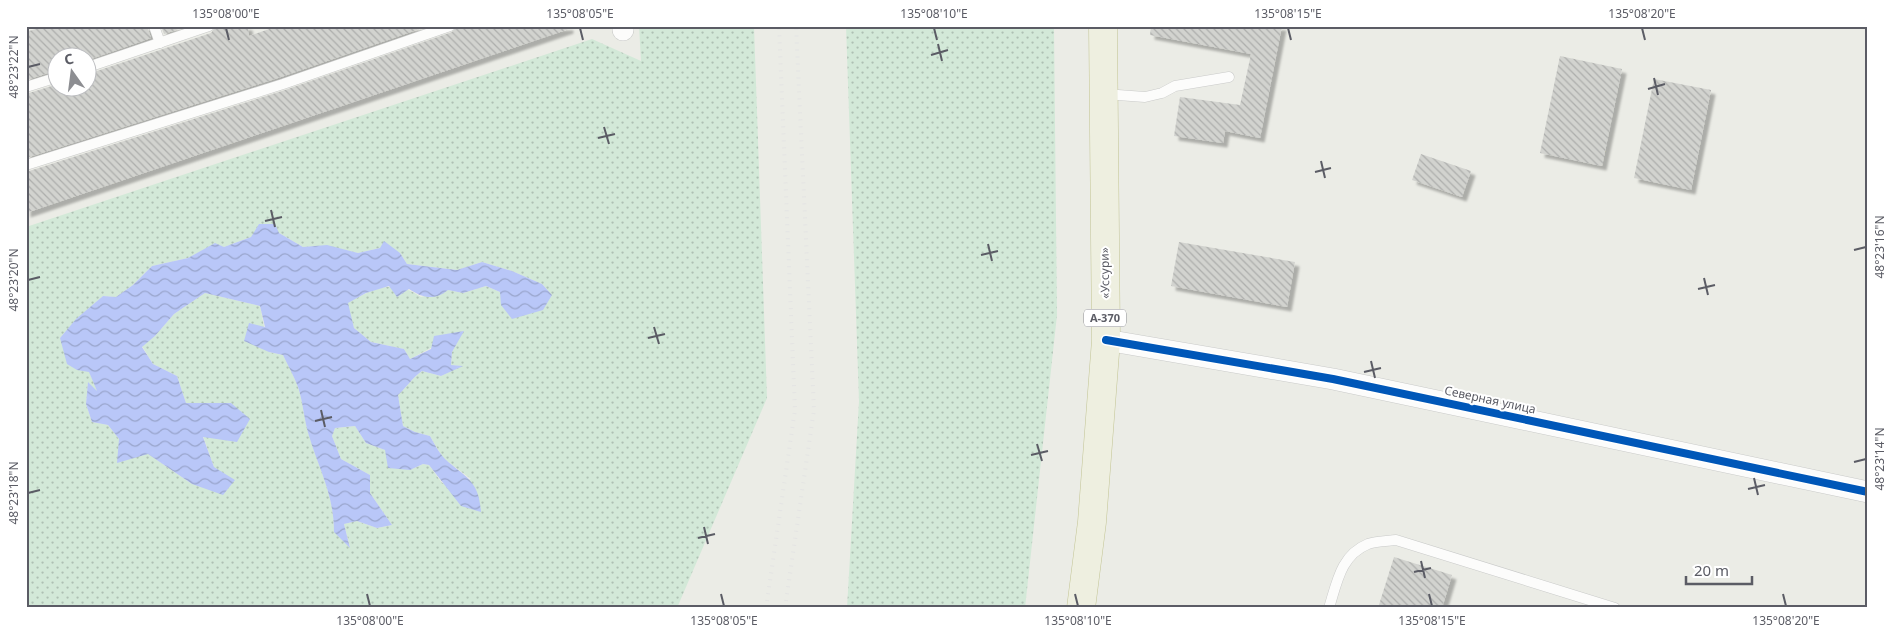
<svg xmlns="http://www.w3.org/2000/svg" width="1894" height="634" viewBox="0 0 1894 634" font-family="'Noto Sans',sans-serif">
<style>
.grass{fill:url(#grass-dots);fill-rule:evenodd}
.water{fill:url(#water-waves)}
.building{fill:url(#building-back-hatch);filter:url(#shadow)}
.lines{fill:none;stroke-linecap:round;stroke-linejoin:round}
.lane-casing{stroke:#c9cac9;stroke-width:11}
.street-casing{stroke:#c9cac9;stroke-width:22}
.highway-casing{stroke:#c2c493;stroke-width:29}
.lane{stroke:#fcfcfb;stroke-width:10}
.street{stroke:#fcfcfb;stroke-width:21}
.highway{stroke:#eeefe0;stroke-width:28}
.rail{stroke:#e4e4e3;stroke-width:4;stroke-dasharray:1 6;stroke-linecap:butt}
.cycleway-casing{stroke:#fff;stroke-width:11}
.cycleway{stroke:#0057b8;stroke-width:8}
.ticks{fill:none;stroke:#5b5c65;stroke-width:2}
.labels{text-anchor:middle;stroke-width:4;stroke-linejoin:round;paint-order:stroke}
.shield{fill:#fff;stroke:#8c8d93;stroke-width:1}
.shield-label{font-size:11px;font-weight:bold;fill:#5b5c65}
.street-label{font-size:12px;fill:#5b5c65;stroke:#fff}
.neatline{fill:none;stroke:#5b5c65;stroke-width:2}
.ticks-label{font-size:12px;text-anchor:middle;fill:#5b5c65}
</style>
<defs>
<pattern id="grass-dots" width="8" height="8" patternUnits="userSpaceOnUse" patternTransform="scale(1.25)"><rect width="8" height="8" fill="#d3e9d8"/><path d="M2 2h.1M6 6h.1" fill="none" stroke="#aec0b3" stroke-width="1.8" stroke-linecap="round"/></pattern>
<pattern id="water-waves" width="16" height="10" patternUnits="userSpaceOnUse" patternTransform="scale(1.25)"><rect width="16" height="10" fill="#b9c7f8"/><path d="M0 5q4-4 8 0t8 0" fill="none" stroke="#99a5cc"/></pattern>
<pattern id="building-back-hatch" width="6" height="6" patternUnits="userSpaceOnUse" patternTransform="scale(1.25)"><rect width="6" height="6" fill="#d2d3cf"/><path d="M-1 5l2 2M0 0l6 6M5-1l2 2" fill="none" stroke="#adaeac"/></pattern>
<filter id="shadow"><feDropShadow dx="4.5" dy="4.5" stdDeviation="1" flood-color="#0004"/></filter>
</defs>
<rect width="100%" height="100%" fill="#ebece6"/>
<!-- grass -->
<g class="grass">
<path d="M 639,26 L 754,26 L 767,398 L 677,608 L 26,608 L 26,227 L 592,39 L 641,61 ZM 279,233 L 303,247 L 327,246 L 358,253 L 380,248 L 400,253 L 407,264 L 457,270 L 482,262 L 512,271 L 542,284 L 552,295 L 500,292 L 486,286 L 463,293 L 448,290 L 421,297 C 393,278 374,289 347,303 L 354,328 L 371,342 L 404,349 L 410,359 L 463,331 L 452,352 L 451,365 L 461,366 L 441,376 L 422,371 C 412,378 407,387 398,395 L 403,426 L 415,432 L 430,436 L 443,458 L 471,479 L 442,483 L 429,465 L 423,464 L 410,470 L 385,450 L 366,443 L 355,426 L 335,428 L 332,436 L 341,459 L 370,475 L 370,493 L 392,525 L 377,528 L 357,521 L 344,524 L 350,547 L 334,531 C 334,495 319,469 309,435 C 304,420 303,402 298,387 C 294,376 288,365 283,355 L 269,352 L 260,306 L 205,293 L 174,314 L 155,336 L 142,346 L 153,364 L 177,376 L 186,403 L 231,403 L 203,436 L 214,467 L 192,484 L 148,454 L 119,439 L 108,425 L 92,422 L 86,404 L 88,383 L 98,393 L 89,371 L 60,338 L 77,319 L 103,296 L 116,297 L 133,285 L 152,266 L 188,258 L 215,244 L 224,247 L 251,237 Z"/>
<polygon points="846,26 1054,26 1057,315 1025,608 847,608 859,401"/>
</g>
<!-- water -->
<path class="water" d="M 259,224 L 275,224 L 279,233 L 303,247 L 327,245 L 358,253 L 380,248 L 384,241 L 400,253 L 407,264 L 457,270 L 482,262 L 512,271 L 542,284 L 552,295 L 543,310 L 512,319 L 501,305 L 500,292 L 486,286 L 463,293 L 448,290 C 434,301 423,298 409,289 L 397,297 L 389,286 L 366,293 L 348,303 L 354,328 L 371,342 L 404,349 L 410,359 L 431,349 L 434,336 L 464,331 L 452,352 L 451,365 L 463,366 L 441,376 L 422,371 C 412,378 407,387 398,395 L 403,426 L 415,432 L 430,436 C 434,443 439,453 445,459 C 465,477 479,480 481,512 L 461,506 L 429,465 L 423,464 L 410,470 L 388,468 L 385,450 L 366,443 L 355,426 L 335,428 L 332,436 L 341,459 L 370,475 L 370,493 L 392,525 L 377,528 L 357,521 L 344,524 L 350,548 L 334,532 C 334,495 319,469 309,436 C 304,420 303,402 298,387 C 294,376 288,366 283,355 L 269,352 L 244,341 L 249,323 L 265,327 L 260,306 L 205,293 L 174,314 L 155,336 L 142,347 L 153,364 L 177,376 L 186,403 L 231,403 L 250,419 L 237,442 L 203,437 L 214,467 L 235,480 L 223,495 L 192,484 L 148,454 L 117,463 L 119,439 L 108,425 L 92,422 L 86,404 L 88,382 L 97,391 L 89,372 L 77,370 L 67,364 L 60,338 L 76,319 L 103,296 L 116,297 L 133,285 L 152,266 L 188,258 L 215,243 L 224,247 L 251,237 Z"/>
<!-- building -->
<g class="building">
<polygon points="45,26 147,26 151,38 88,60 88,58 58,58 58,70 26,80 26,32"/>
<polygon points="161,26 187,26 164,34"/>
<polygon points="216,26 248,26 249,36 278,26 428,26 281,77 26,158 26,94 58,84 58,88 88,88 88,74 211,33"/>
<polygon points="457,26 569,26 569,29 26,213 26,172 285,90 452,32"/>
<polygon points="1151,26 1282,26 1260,138 1225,131 1223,143 1174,136 1180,97 1240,105 1251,54 1150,35"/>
<polygon points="1560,56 1622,69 1602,166 1540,153"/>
<polygon points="1654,79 1711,90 1691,190 1634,178"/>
<polygon points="1421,154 1471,171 1462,197 1412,180"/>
<polygon points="1179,242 1295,262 1287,307 1171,286"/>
<polygon points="1394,557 1452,575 1442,608 1378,608"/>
</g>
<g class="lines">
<defs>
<g id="lane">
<polyline points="154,26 160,43"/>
<polyline points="88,67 209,26"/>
<polyline points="26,87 58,77"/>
<polyline points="1104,94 1145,97 1162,93 1175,86 1229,77"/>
<polyline points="26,165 283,84 450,26"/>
<path d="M 1329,608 C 1337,582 1341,555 1368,544 C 1376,541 1387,541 1396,540 L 1615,608"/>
</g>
<g id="street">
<polyline points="623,26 623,30"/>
<polyline points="1106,340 1333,379 1868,492"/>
</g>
<polyline id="highway" points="1081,608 1092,522 1106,340 1103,26"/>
</defs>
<!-- lane casing -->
<use href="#lane" class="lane-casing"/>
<!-- street casing -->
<use href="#street" class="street-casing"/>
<!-- highway casing -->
<use href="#highway" class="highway-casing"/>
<!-- lane -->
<use href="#lane" class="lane"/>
<!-- street -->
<use href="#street" class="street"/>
<!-- highway -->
<use href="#highway" class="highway"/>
<!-- rail -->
<g class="rail">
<polyline points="766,608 795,410 779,26"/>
<polyline points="785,608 814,410 796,26"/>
</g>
<defs>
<polyline id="cycleway" points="1106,340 1333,379 1868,492"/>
</defs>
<!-- cycleway casing -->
<use href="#cycleway" class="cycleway-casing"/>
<!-- cycleway -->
<use href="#cycleway" class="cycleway"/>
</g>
<!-- ticks -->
<path class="ticks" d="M 226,28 L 229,40M 580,28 L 583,40M 934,28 L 937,40M 1288,28 L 1291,40M 1642,28 L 1645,40M 938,44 L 942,61M 931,55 L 948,50M 28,67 L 40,64M 1654,78 L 1658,95M 1648,89 L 1665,84M 604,127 L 609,144M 598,138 L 615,134M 1321,161 L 1325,178M 1315,172 L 1331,168M 271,210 L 275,227M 265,221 L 282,217M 988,244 L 992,261M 1854,250 L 1866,247M 981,255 L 998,251M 1704,278 L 1708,295M 28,280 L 40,277M 1698,289 L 1715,285M 654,327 L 659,344M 648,338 L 665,334M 1371,361 L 1375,378M 1364,372 L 1381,368M 321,410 L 325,427M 315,421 L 332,417M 1037,444 L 1042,461M 1031,455 L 1048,451M 1854,462 L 1866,459M 1754,478 L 1758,495M 1748,489 L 1765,485M 28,493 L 40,490M 704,527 L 708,544M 698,538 L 715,534M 1421,561 L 1425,578M 1414,572 L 1431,568M 367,594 L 370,606M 721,594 L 724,606M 1075,594 L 1078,606M 1429,594 L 1432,606M 1783,594 L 1786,606"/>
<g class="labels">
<!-- shield labels -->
<rect class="shield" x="1084" y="309.5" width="42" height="17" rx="4"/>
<g class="shield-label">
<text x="1105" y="322">А-370</text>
</g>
<!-- street labels -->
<g class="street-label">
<text transform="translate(1105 273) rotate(-91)" y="4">«Уссури»</text>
<text transform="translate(1490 400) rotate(12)" y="4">Северная улица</text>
</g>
</g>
<!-- border -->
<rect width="1894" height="634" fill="none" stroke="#ffffff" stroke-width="55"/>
<!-- north arrow -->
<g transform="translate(72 72) rotate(346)"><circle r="24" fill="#ffffff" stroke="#bdbec1"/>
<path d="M0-4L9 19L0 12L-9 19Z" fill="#8d8e92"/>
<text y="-8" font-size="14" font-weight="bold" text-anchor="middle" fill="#5b5c65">С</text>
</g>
<!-- scale -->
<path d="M1686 576v8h66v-8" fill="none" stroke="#5b5c65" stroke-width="2.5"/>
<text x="1694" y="576" font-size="15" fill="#5b5c65" stroke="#ffffff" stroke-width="4" paint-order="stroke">20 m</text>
<rect x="28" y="28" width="1838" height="578" class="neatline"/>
<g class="ticks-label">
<text x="226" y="18">135°08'00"E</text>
<text x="580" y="18">135°08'05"E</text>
<text x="934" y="18">135°08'10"E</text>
<text x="1288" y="18">135°08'15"E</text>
<text x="1642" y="18">135°08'20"E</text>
<text transform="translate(14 67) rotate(-90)" y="4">48°23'22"N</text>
<text transform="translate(1880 247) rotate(-90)" y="4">48°23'16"N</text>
<text transform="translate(14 280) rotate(-90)" y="4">48°23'20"N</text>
<text transform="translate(1880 459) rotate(-90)" y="4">48°23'14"N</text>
<text transform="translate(14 493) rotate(-90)" y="4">48°23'18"N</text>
<text x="370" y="625">135°08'00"E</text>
<text x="724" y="625">135°08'05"E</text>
<text x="1078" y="625">135°08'10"E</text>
<text x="1432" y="625">135°08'15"E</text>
<text x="1786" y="625">135°08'20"E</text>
</g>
</svg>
